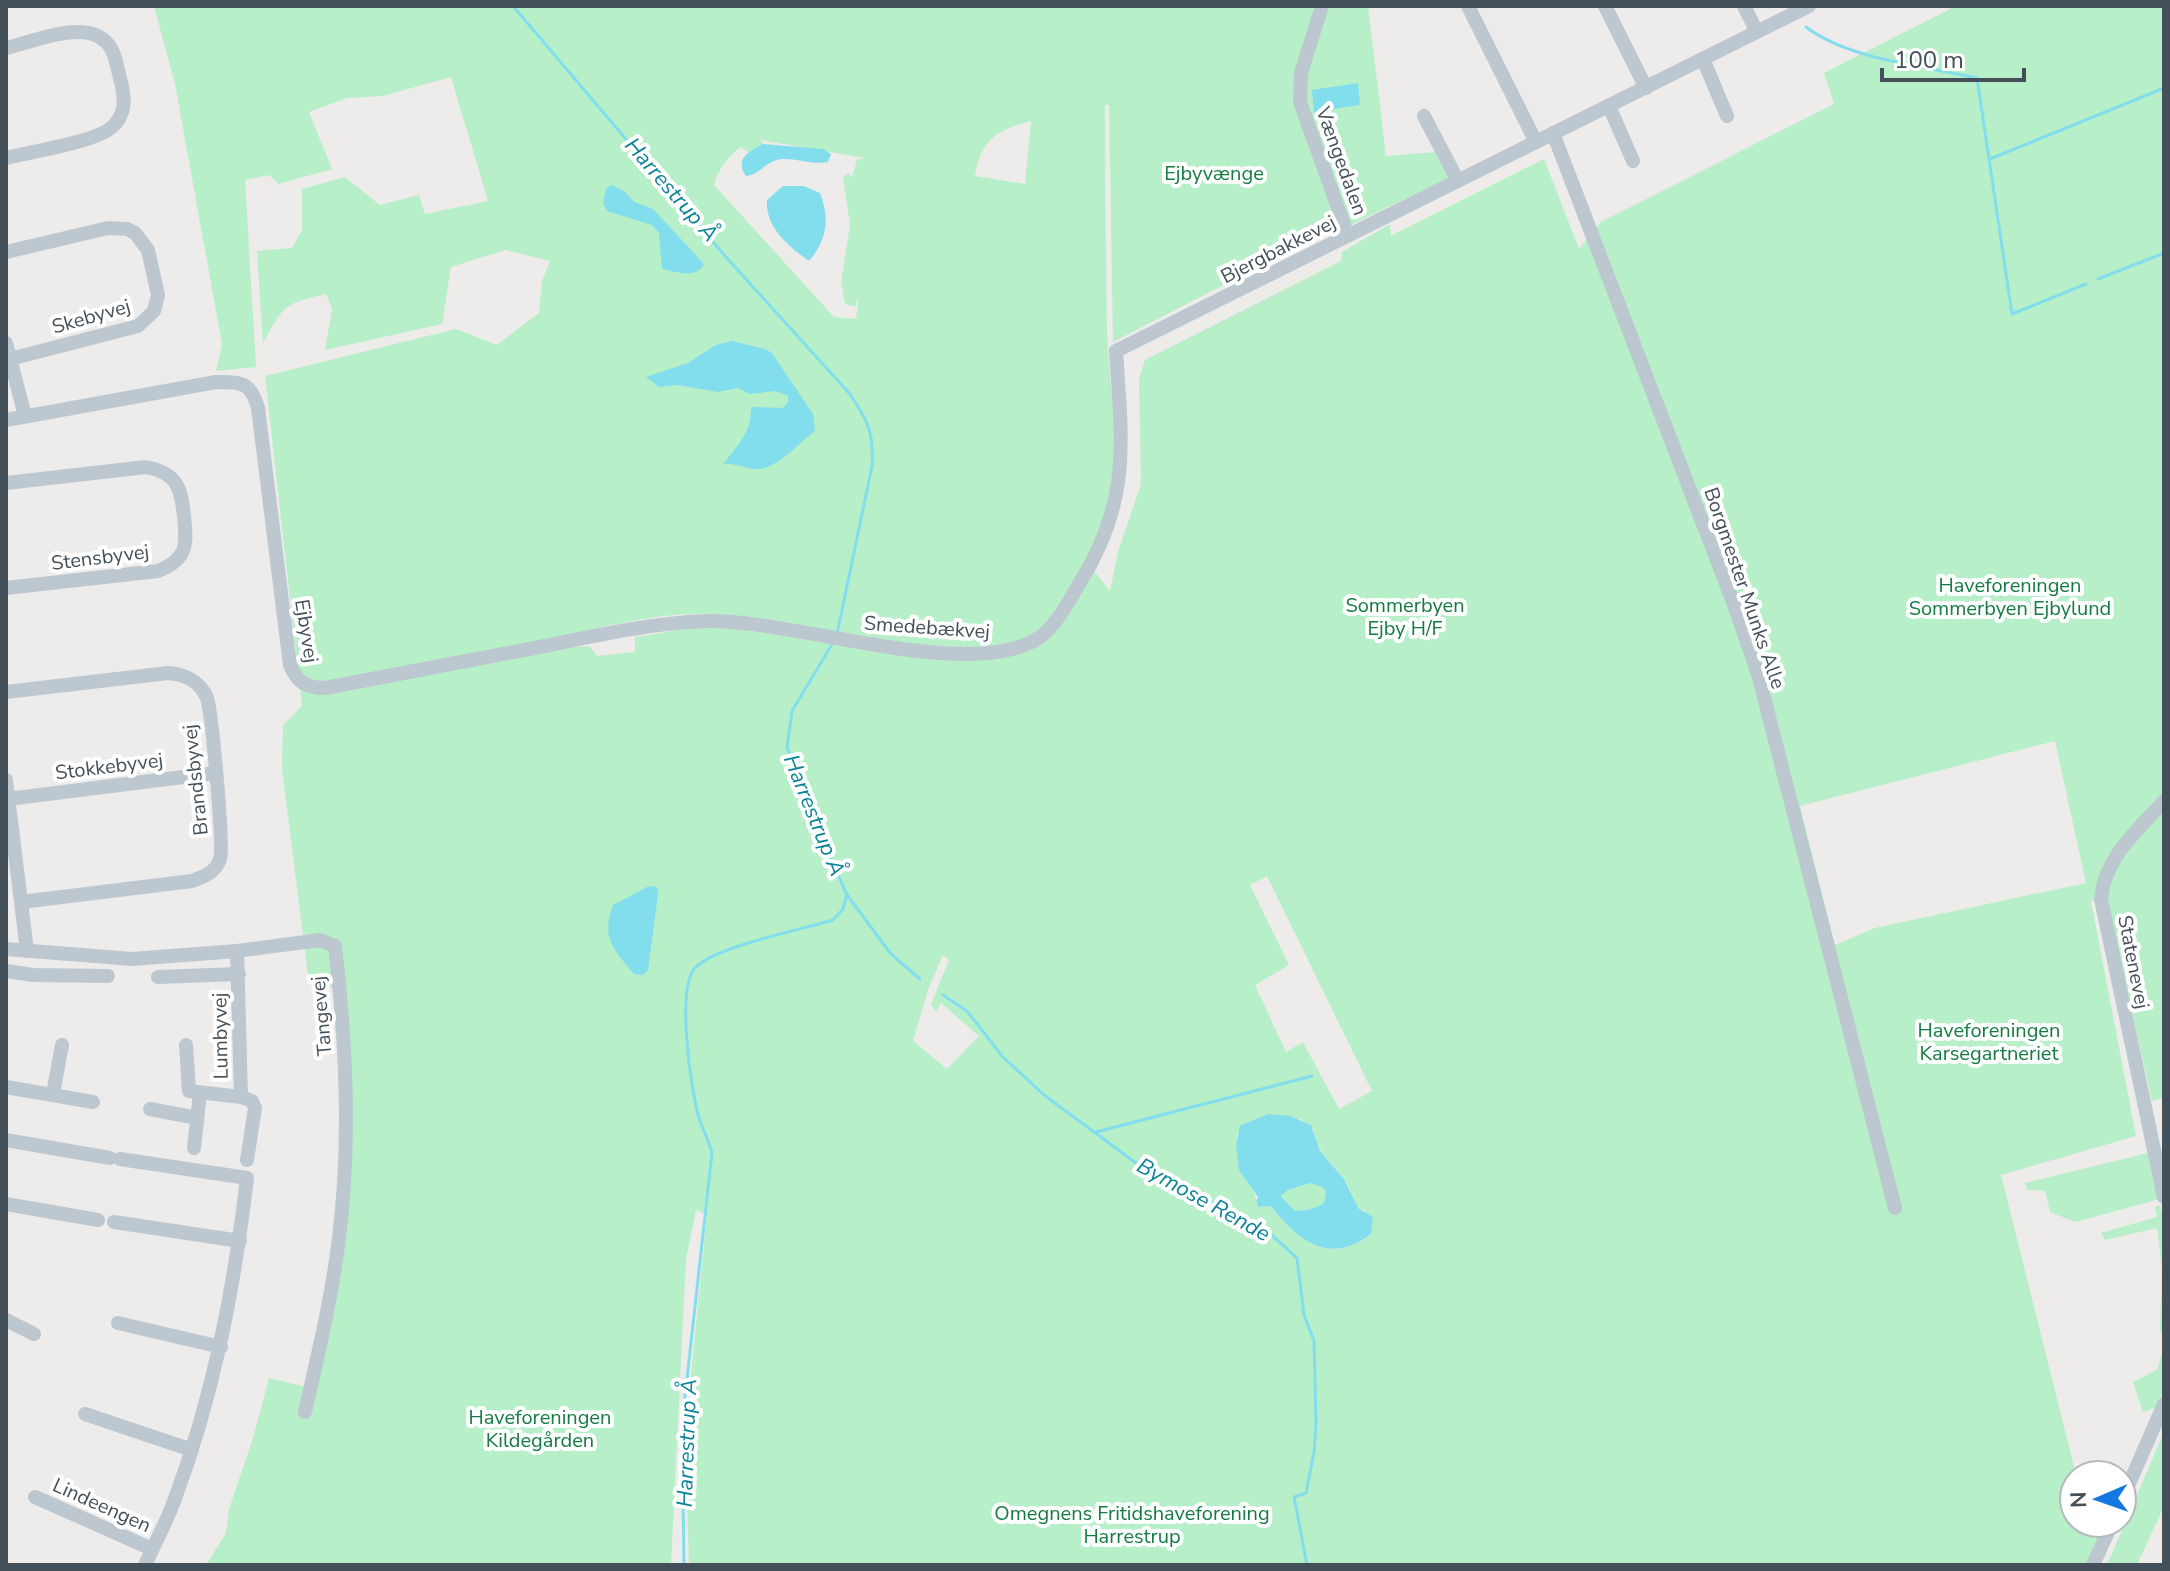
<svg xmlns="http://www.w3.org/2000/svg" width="2170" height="1571" viewBox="0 0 2170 1571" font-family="'Nunito Sans',sans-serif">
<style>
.green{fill:#b7efc9;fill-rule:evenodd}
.water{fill:#82dded;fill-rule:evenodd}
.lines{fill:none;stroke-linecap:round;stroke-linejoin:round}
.stream{stroke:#82dded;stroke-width:3}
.minor{stroke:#bcc7cf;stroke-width:14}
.labels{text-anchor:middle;stroke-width:8;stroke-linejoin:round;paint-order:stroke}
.street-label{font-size:20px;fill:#445059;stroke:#fff}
.park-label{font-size:20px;fill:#147b41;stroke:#fff}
.water-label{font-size:22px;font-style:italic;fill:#0a8298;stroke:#fff}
</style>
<rect width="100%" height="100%" fill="#eeebeb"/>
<!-- green -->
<g class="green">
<path d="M 154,6 L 1368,6 L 1386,156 L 1437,152 L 1449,178 L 1350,225 L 1346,222 L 1113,342 L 1109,105 L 1105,105 C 1105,180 1106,254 1107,329 C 1108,379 1119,429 1113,480 C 1109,516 1068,608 1039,630 C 1018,648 985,649 958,647 C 926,645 893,643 862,638 C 816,632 770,619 724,615 C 668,609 600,628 545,640 L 543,649 L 590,646 L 597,656 L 635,652 L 635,637 C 660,634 688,626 714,627 C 786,630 984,685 1039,645 C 1054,635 1082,588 1094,571 L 1110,591 L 1118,552 L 1141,484 L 1139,379 L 1145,360 L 1341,261 L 1342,252 L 1390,224 L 1391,236 L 1544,159 L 1579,249 L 1601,222 L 1834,104 L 1824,73 L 1956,6 L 2164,6 L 2164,1097 L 2152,1101 L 2107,900 L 2091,901 L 2136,1136 L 2001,1175 L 2076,1475 L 2074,1523 L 2106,1523 L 2087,1565 L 689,1565 L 685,1434 L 707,1215 L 696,1210 L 686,1259 L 671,1565 L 206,1565 L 226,1533 L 229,1509 L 253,1438 L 269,1378 L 314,1389 L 342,1238 L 337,991 L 308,974 L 282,769 L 283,725 L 302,706 L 265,376 L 456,329 L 497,345 L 539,313 L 542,281 L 550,261 L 505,250 L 451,267 L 442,324 L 325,350 L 332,309 L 326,294 C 284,304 283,305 263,344 L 257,251 L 292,248 L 302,230 L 302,189 L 345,177 L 380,205 L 419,195 L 425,214 L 488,201 L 451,77 L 383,96 L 347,98 L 309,112 L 332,169 L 279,184 L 269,175 L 245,180 L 256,367 L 216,371 L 222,344 L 175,84 ZM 1031,121 L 1025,184 L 975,176 C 981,139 997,130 1031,121 ZM 761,140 L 865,158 L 857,160 L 852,178 L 849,173 L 843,177 L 850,225 L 841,282 L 845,304 L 855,307 L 859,295 L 856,319 L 834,317 L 714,185 C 717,171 729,155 741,147 L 748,152 L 763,144 ZM 2055,741 L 2086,883 L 1875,928 L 1835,945 L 1800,806 ZM 1267,876 L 1372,1091 L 1339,1109 L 1303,1042 L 1286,1052 L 1255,985 L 1289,965 L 1250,885 ZM 943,955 L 949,960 L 931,1004 L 936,1012 L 941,1003 L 979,1036 L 947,1069 L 913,1041 L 928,990 ZM 1300,1119 L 1314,1129 C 1314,1150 1333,1163 1344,1179 C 1351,1189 1354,1200 1359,1209 L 1365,1211 L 1371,1234 C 1331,1266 1298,1242 1271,1206 L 1257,1207 L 1254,1190 L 1237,1157 L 1237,1134 Z"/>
<polygon points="2148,1153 2160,1199 2075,1222 2050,1212 2045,1191 2027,1190 2025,1183"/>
<path d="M 1310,1183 L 1322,1187 L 1326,1191 L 1324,1203 C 1314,1209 1305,1212 1293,1210 L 1281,1195 L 1288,1190 Z"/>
<polygon points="2160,1205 2164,1223 2164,1341 2160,1329 2162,1269 2157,1228 2105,1240 2101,1233 2157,1217 2155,1207"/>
<polygon points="2164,1347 2164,1389 2156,1408 2143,1412 2133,1382 2157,1370"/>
<polygon points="2164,1432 2164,1506 2137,1565 2107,1565"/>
</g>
<!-- water -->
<g class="water">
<polygon points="1358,83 1360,105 1314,112 1312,90"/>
<path d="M 763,144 L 823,149 L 831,154 L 828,162 C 812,165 797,158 782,159 C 767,160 761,174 746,176 C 734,159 749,151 763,144 Z"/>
<path d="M 611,185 L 624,191 L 634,202 L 653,209 L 704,264 C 697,279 675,272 662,269 L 659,233 L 652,225 L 607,211 L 603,203 L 606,189 Z"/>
<path d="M 783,186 L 804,186 L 820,193 C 830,218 827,240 809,261 C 789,247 765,227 767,200 Z"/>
<path d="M 732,341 L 765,349 L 772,353 L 813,414 L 815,431 C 799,442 776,471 755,469 C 744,468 735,463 723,464 C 733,452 748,435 750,420 C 751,416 750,412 752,407 L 782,408 L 788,403 L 788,396 L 776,391 L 750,394 L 738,388 L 718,392 L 677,385 L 659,387 L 646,377 L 688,363 L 716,345 Z"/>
<path d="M 649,886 L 657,887 L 658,894 L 648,970 L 643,975 L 634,974 C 613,948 601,939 613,905 Z"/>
<path d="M 1268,1114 L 1290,1116 L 1311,1125 L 1320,1151 L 1344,1179 L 1359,1209 L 1373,1217 L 1371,1234 C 1330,1266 1298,1241 1271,1206 L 1258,1207 L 1256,1201 L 1258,1197 L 1239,1170 L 1236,1145 L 1240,1126 ZM 1310,1183 L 1322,1187 L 1326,1191 L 1324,1203 C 1314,1209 1305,1212 1294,1210 L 1281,1196 L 1288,1190 Z"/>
</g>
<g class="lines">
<!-- stream -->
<g class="stream">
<path d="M 513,6 L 725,256 L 849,393 C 868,420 874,433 872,466 L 837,634"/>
<path d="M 1806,27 C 1850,60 1924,66 1977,78 L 2012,314 L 2086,284"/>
<polyline points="1990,159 2164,88"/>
<polyline points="2098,279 2164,253"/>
<polyline points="847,895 891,954 920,979"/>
<polyline points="943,995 967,1011 1003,1057 1044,1095 1140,1166 1263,1227 1297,1258 1304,1315 1314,1341 1316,1424 1314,1452 1306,1493 1294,1497 1307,1565"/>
<polyline points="1096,1132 1312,1076"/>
<path d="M 684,1565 L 682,1424 L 712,1153 C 709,1141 703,1130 699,1118 C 691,1090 676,989 695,968 C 714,947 803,929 833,920 L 843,909 L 847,895 L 805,800 L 787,747 L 792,711 L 834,641"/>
</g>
<!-- minor -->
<g class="minor">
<polyline points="1322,6 1301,73 1300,102 1348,236"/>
<polyline points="1468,6 1536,142"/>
<polyline points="1605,6 1646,88"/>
<polyline points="1744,6 1757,32"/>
<path d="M 6,48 C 32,42 85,19 106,42 C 116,51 117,69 121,82 C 125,99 126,115 112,127 C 96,142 30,152 6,158"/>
<polyline points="1703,59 1727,116"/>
<polyline points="1609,106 1633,161"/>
<polyline points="1424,116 1458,181"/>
<polyline points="1553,133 1733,602 1758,674 1895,1208"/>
<polyline points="6,252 108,228 127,229 135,233 148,250 158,295 154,311 138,326 10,359"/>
<polyline points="6,343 25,416"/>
<path d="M 6,420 L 216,382 C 242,382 251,382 258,408 L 290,665 C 297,682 306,688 325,688 C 398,674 472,660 545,646 C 598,635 652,623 706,621 C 788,618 973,684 1040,637 C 1057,624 1068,603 1079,584 C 1131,502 1122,443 1116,351 L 1809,6"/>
<path d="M 6,483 L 146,467 C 177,473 181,487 184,516 C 187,545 188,559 158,571 L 6,588"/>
<path d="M 6,692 L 168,673 C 184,674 200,681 207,698 C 212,714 224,846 220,859 C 215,873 205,876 192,881 L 21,902"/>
<polyline points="6,780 27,951"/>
<polyline points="8,799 215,773"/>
<path d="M 2164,801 C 2138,830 2104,858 2101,899 L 2164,1197"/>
<path d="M 6,949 L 132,959 L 237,951 L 320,940 L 335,946 C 346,1043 351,1141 339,1238 C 332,1297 318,1354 305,1412"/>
<polyline points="237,951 241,1097"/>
<polyline points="6,971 33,975 108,976"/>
<polyline points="158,977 239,974"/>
<polyline points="186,1045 189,1091 241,1097 252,1101 255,1108 247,1160"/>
<polyline points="6,1087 93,1102"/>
<polyline points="53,1094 62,1045"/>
<polyline points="150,1109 197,1118"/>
<polyline points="6,1140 110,1158"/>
<polyline points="194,1148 200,1093"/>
<path d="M 120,1159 L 247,1178 C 234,1290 213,1398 173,1504 C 165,1525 154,1545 145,1565"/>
<polyline points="6,1204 98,1220"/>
<polyline points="114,1222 240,1241"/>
<polyline points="6,1320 34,1334"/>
<polyline points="118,1323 221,1347"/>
<polyline points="85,1414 192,1450"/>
<polyline points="35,1497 152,1549"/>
<polyline points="2122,1500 2164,1404"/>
<polyline points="2093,1565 2112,1523"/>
</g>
</g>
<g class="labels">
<!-- street labels -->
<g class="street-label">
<text transform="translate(1342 161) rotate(70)" y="7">Vængedalen</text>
<text transform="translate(1278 249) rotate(-27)" y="7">Bjergbakkevej</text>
<text transform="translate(91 316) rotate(-16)" y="7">Skebyvej</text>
<text transform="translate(100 557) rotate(-7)" y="7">Stensbyvej</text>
<text transform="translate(1745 588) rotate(71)" y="7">Borgmester Munks Alle</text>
<text transform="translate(927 627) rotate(4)" y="7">Smedebækvej</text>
<text transform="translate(307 631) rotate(81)" y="7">Ejbyvej</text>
<text transform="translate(109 766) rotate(-7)" y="7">Stokkebyvej</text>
<text transform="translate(195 780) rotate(-96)" y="7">Brandsbyvej</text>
<text transform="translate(2134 962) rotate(79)" y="7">Statenevej</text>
<text transform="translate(321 1016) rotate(-95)" y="7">Tangevej</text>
<text transform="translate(220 1036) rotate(-91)" y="7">Lumbyvej</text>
<text transform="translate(102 1505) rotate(24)" y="7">Lindeengen</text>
</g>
<!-- park labels -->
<g class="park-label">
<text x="1214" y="180">Ejbyvænge</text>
<text x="2010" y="592">Haveforeningen<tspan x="2010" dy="23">Sommerbyen Ejbylund</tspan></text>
<text x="1405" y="612">Sommerbyen<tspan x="1405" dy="23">Ejby H/F</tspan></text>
<text x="1989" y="1037">Haveforeningen<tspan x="1989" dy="23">Karsegartneriet</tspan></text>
<text x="540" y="1424">Haveforeningen<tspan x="540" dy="23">Kildegården</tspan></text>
<text x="1132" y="1520">Omegnens Fritidshaveforening<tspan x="1132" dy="23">Harrestrup</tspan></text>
</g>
<!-- water labels -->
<g class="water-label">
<text transform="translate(672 189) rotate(49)" y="8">Harrestrup Å</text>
<text transform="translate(815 815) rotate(68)" y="8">Harrestrup Å</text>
<text transform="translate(1204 1199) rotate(29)" y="8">Bymose Rende</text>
<text transform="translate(686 1443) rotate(-88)" y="8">Harrestrup Å</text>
</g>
</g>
<!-- border -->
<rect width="2170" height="1571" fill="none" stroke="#445059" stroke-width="16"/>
<!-- north arrow -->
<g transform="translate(2098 1499) rotate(268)"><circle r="38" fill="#ffffff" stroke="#b4b9bd" stroke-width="2"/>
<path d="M0-6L14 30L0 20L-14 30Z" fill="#1479df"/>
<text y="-12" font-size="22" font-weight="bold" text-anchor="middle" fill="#445059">N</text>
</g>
<!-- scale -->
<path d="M1882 68v12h142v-12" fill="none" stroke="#445059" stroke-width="4"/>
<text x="1894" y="68" font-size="24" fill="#445059" stroke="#ffffff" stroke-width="6" paint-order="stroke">100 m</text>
</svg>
